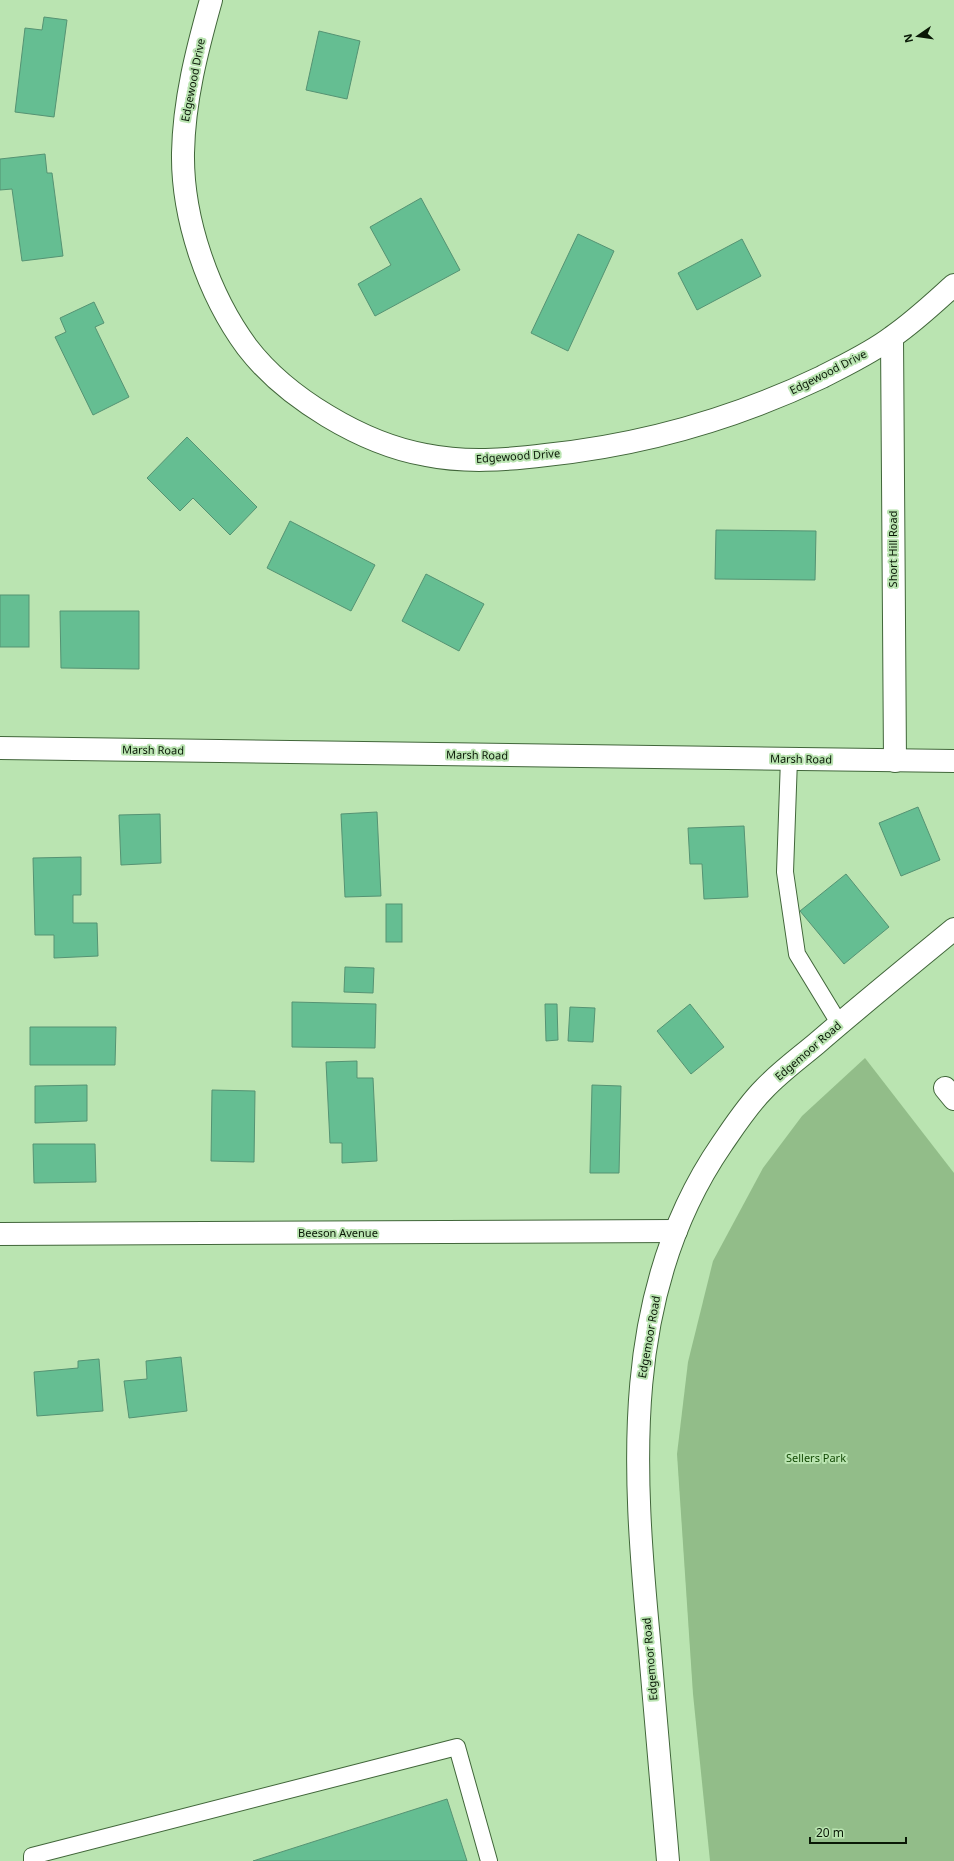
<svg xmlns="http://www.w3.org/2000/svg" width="954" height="1861" viewBox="0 0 954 1861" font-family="'Noto Sans',sans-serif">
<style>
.green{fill:#92bd89}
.building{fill:#65be92;stroke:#559373}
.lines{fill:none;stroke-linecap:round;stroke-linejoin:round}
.service-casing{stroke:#41663a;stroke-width:18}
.minor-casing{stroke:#41663a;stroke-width:24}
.secondary-casing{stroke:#41663a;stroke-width:24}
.service{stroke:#fff;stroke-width:16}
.minor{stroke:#fff;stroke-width:22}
.secondary{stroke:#fff;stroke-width:22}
.labels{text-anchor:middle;stroke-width:4;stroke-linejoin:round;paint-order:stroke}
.street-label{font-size:11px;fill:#091806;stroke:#bae4b1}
.park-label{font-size:11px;fill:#134a05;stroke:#bae4b1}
</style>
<rect width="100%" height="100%" fill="#bae4b1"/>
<!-- green -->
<polygon class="green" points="865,1058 954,1173 954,1861 710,1861 693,1694 677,1454 688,1362 713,1261 763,1168 802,1116"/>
<!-- building -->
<g class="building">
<polygon points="44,17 67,20 54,117 15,112 25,28 42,30"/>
<polygon points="319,31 360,41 347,99 306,90"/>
<polygon points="45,154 47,173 52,173 63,256 22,261 12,189 0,190 0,159"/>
<polygon points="421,198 460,270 375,316 358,284 391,265 370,227"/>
<polygon points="578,234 614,251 568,351 531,333"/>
<polygon points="742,239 761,276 697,310 678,273"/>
<polygon points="94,302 104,323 95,327 129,397 93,415 55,337 66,332 60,318"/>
<polygon points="187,437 257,507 230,535 193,498 180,511 147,478"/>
<polygon points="290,521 375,565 351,611 267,568"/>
<polygon points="716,530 816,531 815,580 715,579"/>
<polygon points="426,574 484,604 459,651 402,621"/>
<rect x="0" y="595" width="29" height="52"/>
<polygon points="60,611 139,611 139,669 61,668"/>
<polygon points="918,807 940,860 901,876 879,823"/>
<polygon points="377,812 381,896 345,897 341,814"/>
<polygon points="160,814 161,863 121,865 119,815"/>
<polygon points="744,826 748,897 704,899 702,864 690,864 688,828"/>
<polygon points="81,857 81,895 73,895 73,923 97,923 98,956 54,958 54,935 35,935 33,858"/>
<polygon points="846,874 889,927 844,964 800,911"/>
<rect x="386" y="904" width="16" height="38"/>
<polygon points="345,967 374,968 373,993 344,992"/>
<polygon points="292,1002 376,1004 375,1048 292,1047"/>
<polygon points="545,1004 557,1004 558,1040 546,1041"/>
<polygon points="690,1004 724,1047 691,1074 657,1031"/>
<polygon points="570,1007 595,1008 593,1042 568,1041"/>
<polygon points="30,1027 116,1027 115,1065 30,1065"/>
<polygon points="357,1061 357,1078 373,1078 377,1161 342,1163 342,1143 330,1143 326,1062"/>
<polygon points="87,1085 87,1121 35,1123 35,1086"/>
<polygon points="592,1085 621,1086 619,1173 590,1173"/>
<polygon points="212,1090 255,1091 254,1162 211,1161"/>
<polygon points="33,1144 95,1144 96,1182 34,1183"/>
<polygon points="181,1357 187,1411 129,1418 124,1381 147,1379 146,1361"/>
<polygon points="99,1359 103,1411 37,1416 34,1372 78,1368 78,1361"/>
<polygon points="447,1799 467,1861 253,1861"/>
</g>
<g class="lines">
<defs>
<g id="service">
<polyline points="789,759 785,872 797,954 839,1023"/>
<polyline points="32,1861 32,1856 457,1747 489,1861"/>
</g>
<g id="minor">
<path d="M 211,0 C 197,50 184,100 183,153 C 182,218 208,294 247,347 C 286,398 363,444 426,455 C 465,463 506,460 546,455 C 643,445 734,419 822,377 C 845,365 871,353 892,337 C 914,322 934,303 954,285"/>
<polyline points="892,338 895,761"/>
<polyline points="945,1088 954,1099"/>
<polyline points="0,1234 676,1231"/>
</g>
<g id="secondary">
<polyline points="0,748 954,761"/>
<path d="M 668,1861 C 662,1787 655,1713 649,1640 C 633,1470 620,1292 722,1144 C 735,1125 748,1105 764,1089 C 779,1073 798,1059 816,1044 C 861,1005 908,967 954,929"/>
</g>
</defs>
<!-- service casing -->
<use href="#service" class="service-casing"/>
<!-- minor casing -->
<use href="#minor" class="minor-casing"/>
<!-- secondary casing -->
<use href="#secondary" class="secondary-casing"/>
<!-- service -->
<use href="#service" class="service"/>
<!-- minor -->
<use href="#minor" class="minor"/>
<!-- secondary -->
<use href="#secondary" class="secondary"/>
</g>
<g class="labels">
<!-- street labels -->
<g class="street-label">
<text transform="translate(193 80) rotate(-79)" y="4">Edgewood Drive</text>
<text transform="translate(828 372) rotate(-27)" y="4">Edgewood Drive</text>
<text transform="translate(518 456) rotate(-4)" y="4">Edgewood Drive</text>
<text transform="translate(893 549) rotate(-90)" y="4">Short Hill Road</text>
<text transform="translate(153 750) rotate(1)" y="4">Marsh Road</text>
<text transform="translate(477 755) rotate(1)" y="4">Marsh Road</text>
<text transform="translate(801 759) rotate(1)" y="4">Marsh Road</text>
<text transform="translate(808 1051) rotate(-41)" y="4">Edgemoor Road</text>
<text x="338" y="1237">Beeson Avenue</text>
<text transform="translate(649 1337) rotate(-80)" y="4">Edgemoor Road</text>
<text transform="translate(650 1659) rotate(-95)" y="4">Edgemoor Road</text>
</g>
<!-- park labels -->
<g class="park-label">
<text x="816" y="1462">Sellers Park</text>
</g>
</g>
<!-- north arrow -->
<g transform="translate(918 36) rotate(257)" stroke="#bae4b1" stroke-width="3" paint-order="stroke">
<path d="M0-3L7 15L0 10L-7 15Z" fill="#091806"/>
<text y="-6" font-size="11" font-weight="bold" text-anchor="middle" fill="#091806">N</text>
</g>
<!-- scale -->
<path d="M810 1837v6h96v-6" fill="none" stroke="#091806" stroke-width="2"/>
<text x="816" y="1837" font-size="12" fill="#091806" stroke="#bae4b1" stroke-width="3" paint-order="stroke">20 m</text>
</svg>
